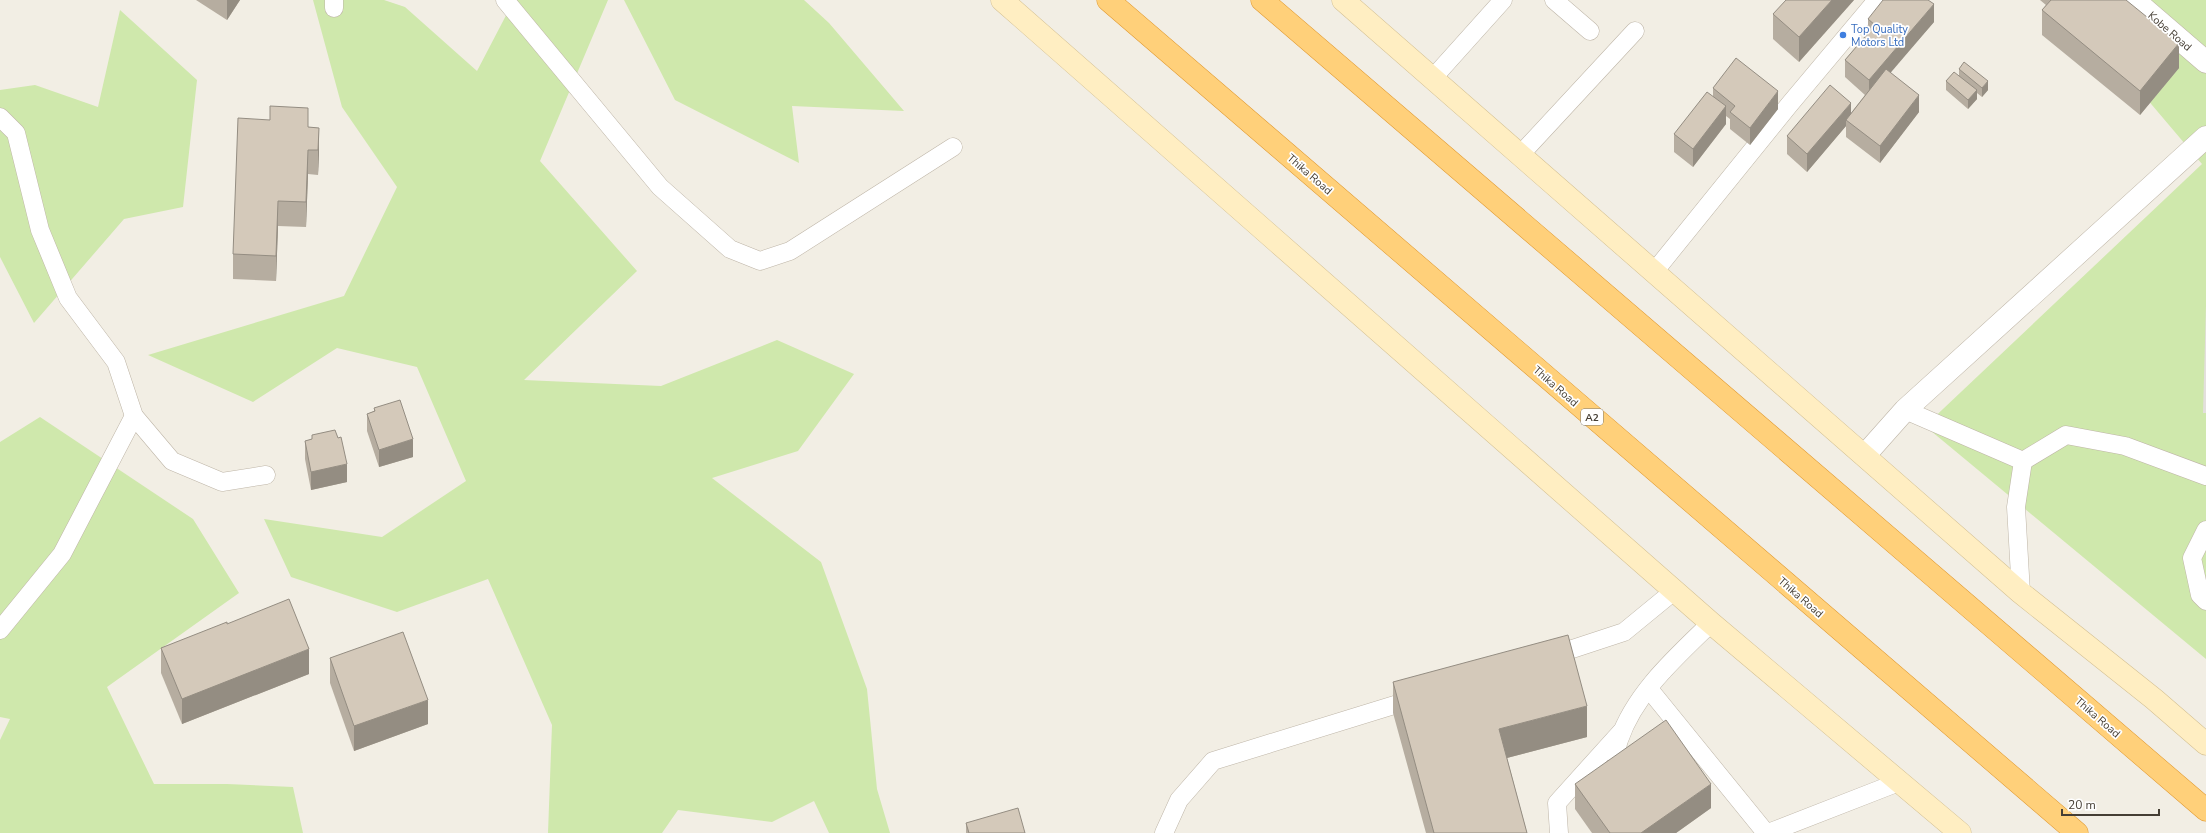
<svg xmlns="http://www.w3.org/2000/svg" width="2206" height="833" viewBox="0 0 2206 833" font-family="'Nunito Sans',sans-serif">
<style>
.green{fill:#cfe8ac}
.parking{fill:#e3e0dd}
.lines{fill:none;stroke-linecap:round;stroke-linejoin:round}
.service-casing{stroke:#beb5a7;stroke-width:19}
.minor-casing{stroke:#beb5a7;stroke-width:23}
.secondary-casing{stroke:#d4c093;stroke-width:23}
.trunk-casing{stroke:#e09931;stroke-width:23}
.service{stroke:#fff;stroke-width:18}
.minor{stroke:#fff;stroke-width:22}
.secondary{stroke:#ffeec2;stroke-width:22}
.trunk{stroke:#ffd07a;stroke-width:22}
.wall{fill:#b6ada0}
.shaded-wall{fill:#948d82}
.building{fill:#d4c9ba;stroke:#948d82}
.shop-dot{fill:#3f7fe0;stroke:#fff;stroke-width:1.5}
.labels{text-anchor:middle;stroke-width:3.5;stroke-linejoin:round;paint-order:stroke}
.shield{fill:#fff;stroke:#7d7871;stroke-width:1}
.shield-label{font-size:10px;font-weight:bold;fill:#453e34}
.shop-label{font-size:11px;fill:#366cbe;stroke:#fff;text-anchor:start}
.street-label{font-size:11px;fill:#453e34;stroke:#fff}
</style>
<rect width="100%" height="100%" fill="#f2eee4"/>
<!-- green -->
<g class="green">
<polygon points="313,0 384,0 405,7 477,71 514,0 608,0 540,161 637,271 524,380 661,386 777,340 854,374 798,451 712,478 821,562 867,689 877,789 890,833 829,833 814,801 772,822 678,810 662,833 548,833 552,725 488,579 397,612 291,577 264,519 382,537 466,481 417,367 337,348 253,402 148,355 344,296 397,187 342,107"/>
<polygon points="624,0 804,0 829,23 904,111 792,106 799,163 675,100"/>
<polygon points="2063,0 2206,0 2206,659 1925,426 2202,164"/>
<polygon points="120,10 197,80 183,207 124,219 34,323 0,257 0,90 35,85 98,107"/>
<polygon points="40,417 193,519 239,593 107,687 154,784 227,784 293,787 303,833 0,833 0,740 10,719 0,717 0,442"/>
</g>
<!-- parking -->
<polygon class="parking" points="2206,305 2206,413 2203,413"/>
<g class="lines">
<defs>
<g id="service">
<polyline points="505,0 660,187 730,249 760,261 790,251 953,147"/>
<polyline points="1554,0 1590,31"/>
<polyline points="334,8 334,0"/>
<polyline points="1433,78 1503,0"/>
<polyline points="0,117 16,133 40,230 68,298 116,362 134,416 172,461 222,482 266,475"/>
<polyline points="1520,155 1635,31"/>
<polyline points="1654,272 1789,105 1877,0"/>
<polyline points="1905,410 2023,461 2066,435 2125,446 2206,476"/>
<polyline points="2206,530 2192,558 2200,595 2206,601"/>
<polyline points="2021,593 2016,507 2023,461"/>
<polyline points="0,630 62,554 134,416"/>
<polyline points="1548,657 1624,632 1674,591"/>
<polyline points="1649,689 1766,833"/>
<path d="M 1618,777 C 1618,766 1615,750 1619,740 C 1635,693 1676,657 1711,623"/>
<polyline points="1164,833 1179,800 1213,761 1417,698"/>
<polyline points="1559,833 1557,803 1621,732"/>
<polyline points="1768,833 1899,782"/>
</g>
<g id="minor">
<polyline points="2134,0 2206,62"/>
<polyline points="1865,455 1905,410 2206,137"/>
</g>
<g id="secondary">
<polyline points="1002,0 1711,623 1960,833"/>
<polyline points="1343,0 2021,593 2154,699 2206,744"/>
</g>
<g id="trunk">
<polyline points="1108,0 2077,833"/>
<polyline points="1262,0 2206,810"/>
</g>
</defs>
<!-- service casing -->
<use href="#service" class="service-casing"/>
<!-- minor casing -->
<use href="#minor" class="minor-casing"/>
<!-- secondary casing -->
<use href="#secondary" class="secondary-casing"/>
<!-- trunk casing -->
<use href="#trunk" class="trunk-casing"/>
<!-- service -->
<use href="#service" class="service"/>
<!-- minor -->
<use href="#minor" class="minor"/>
<!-- secondary -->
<use href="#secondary" class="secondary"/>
<!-- trunk -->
<use href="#trunk" class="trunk"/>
</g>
<!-- wall -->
<g class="wall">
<polygon points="196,0 240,0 227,20"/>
<polygon points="1854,0 1799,62 1773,39 1773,14"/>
<polygon points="2040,0 2126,0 2179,68 2140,115 2042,35 2042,10 2046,5"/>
<polygon points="1868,19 1934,22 1890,72 1919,112 1880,163 1846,137 1846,126 1807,172 1787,154 1787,136 1851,113 1865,95 1845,77 1845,60 1868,33"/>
<polygon points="1959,69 1988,90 1982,97 1977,93 1977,99 1968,109 1946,90 1946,81 1959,75"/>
<polygon points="1713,88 1778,109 1750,145 1730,129 1730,119 1726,116 1726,124 1693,167 1674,152 1674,134 1713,96"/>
<polygon points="308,127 319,128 319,153 318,175 308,174 306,227 278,226 276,281 233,279 233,254"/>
<polygon points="374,408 413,457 379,467 367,431 367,414 374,411"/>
<polygon points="312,435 347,482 311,490 305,459 305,441 312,439"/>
<polygon points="227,624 309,674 182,724 161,673 161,648"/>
<polygon points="330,658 428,724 354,751 330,683"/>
<polygon points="1393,682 1587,737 1507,758 1527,833 1426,833 1393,713"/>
<polygon points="1575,784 1711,808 1676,833 1592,833 1575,809"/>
<polygon points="966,823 1025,833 966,833"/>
</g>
<!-- shaded-wall -->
<g class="shaded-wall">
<polygon points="227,0 240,0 227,20"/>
<polygon points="1832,0 1854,0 1799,62 1799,37"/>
<polygon points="1934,4 1934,22 1869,98 1869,80"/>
<polygon points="2179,43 2179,68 2140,115 2140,91"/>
<polygon points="1988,81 1988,90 1982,97 1982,88"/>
<polygon points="1977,90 1977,99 1968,109 1968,100"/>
<polygon points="1778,91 1778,109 1750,145 1750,128"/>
<polygon points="1919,95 1919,112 1880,163 1880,146"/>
<polygon points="1851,103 1851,120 1846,120 1846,126 1807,172 1807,154"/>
<polygon points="1726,106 1726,124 1693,167 1693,149"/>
<polygon points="319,128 319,153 318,175 318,150"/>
<polygon points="308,150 308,174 306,227 306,202"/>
<polygon points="278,201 278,226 276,281 276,256"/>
<polygon points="413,439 413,457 379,467 379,450"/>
<polygon points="347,464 347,482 311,490 311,472"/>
<polygon points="309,649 309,674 182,724 182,699"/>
<polygon points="428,700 428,724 354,751 354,726"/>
<polygon points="1587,706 1587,737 1499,760 1499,729"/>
<polygon points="1711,784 1711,808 1676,833 1641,833"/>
</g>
<!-- building -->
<g class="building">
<polygon points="1786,0 1832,0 1799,37 1773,14"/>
<polygon points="1883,0 1928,0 1934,4 1869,80 1845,60 1875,25 1868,19"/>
<polygon points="2051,0 2126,0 2179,43 2140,91 2042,10"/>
<polygon points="1736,58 1778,91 1750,128 1730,112 1735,106 1713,88"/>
<polygon points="1964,62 1988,81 1982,88 1959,69"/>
<polygon points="1886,69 1919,95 1880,146 1846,120"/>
<polygon points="1954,72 1977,90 1968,100 1946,81"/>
<polygon points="1830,85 1851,103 1807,154 1787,136"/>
<polygon points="1707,92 1726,106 1693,149 1674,134"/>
<polygon points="270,106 308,108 308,127 319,128 318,150 308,150 306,202 278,201 276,256 233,254 238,118 270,120"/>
<polygon points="400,400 413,439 379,450 367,414 375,411 374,408"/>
<polygon points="335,430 338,438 341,437 347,464 311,472 305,441 312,439 312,435"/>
<polygon points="289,599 309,649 182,699 161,648 227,622 227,624"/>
<polygon points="403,632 428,700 354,726 330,658"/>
<polygon points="1568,635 1587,706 1499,729 1527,833 1434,833 1393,682"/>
<polygon points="1666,720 1711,784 1641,833 1610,833 1575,784"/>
<polygon points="1018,808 1025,833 969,833 966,823"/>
</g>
<!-- markers -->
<circle class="shop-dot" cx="1843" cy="35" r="4"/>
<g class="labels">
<!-- shield labels -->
<rect class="shield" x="1581" y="409" width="22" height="16" rx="3"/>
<g class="shield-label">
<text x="1592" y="421">A2</text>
</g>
<!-- shop labels -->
<g class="shop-label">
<text x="1851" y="33">Top Quality<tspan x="1851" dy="13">Motors Ltd</tspan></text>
</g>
<!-- street labels -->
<g class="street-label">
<text transform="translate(2170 31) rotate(41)" y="4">Kobe Road</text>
<text transform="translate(1310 174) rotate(41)" y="4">Thika Road</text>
<text transform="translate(1556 386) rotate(41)" y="4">Thika Road</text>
<text transform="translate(1801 597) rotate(41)" y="4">Thika Road</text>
<text transform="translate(2098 717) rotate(41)" y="4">Thika Road</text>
</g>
</g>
<!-- scale -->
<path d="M2062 809v6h97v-6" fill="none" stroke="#453e34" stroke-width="2"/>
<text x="2068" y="809" font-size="12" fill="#453e34" stroke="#ffffff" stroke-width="3" paint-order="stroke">20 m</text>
</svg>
